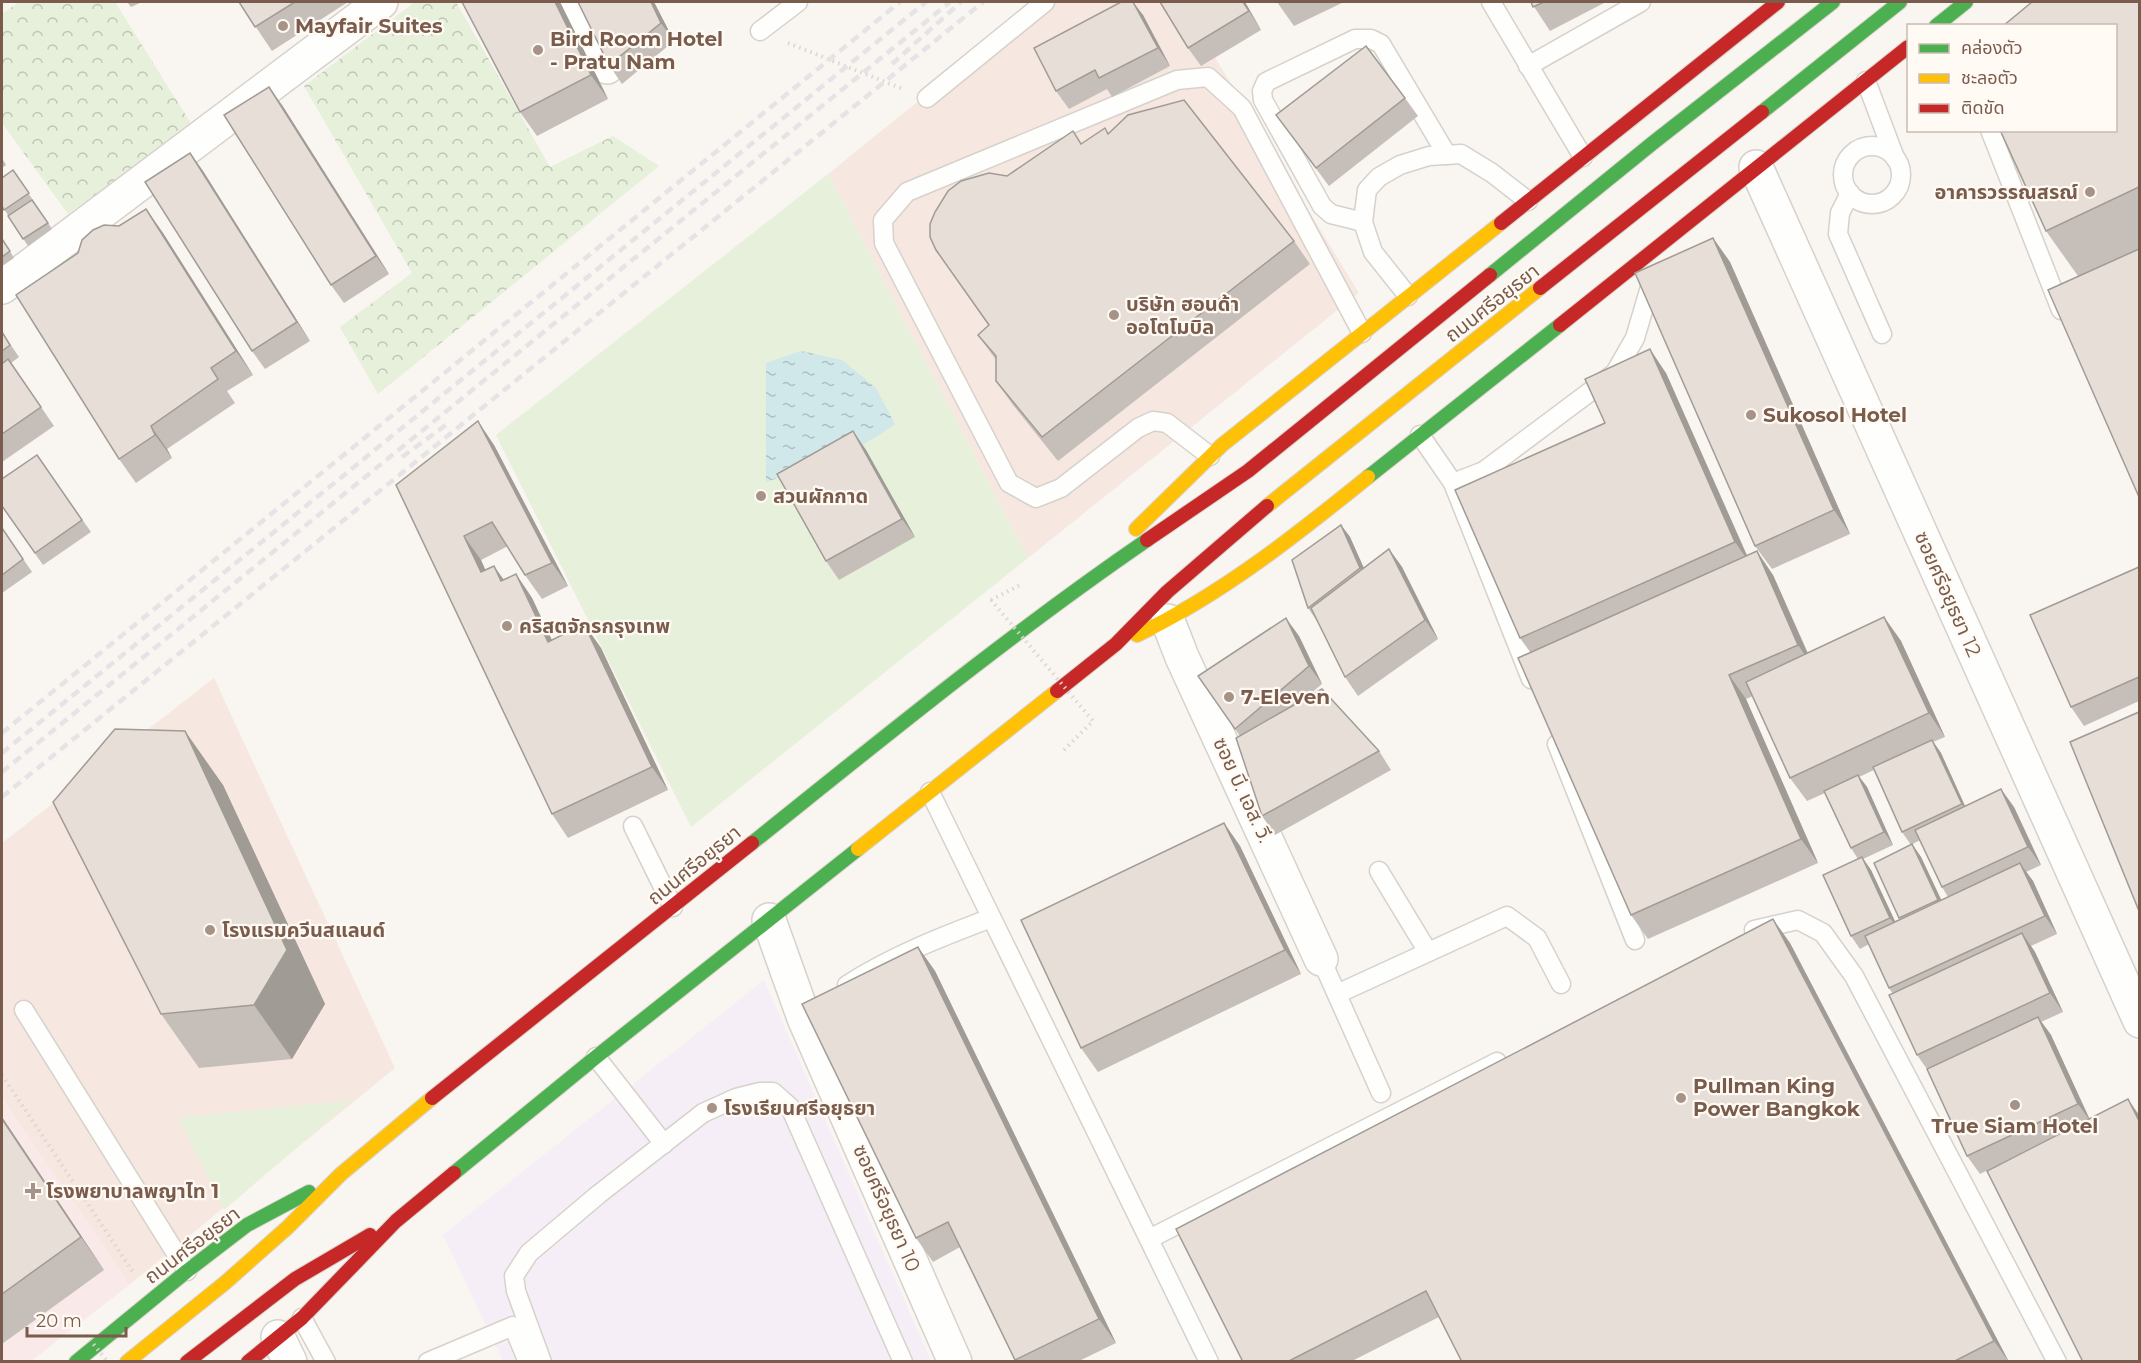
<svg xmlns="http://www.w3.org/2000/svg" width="2141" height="1363" viewBox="0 0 2141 1363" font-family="Montserrat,'Noto Sans Thai',sans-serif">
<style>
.commercial{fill:#f6e8e1}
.education{fill:#f6eef6}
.medical{fill:#fae9e9}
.forest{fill:url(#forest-crowns)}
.garden{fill:#e7f0db}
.water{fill:url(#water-ripples)}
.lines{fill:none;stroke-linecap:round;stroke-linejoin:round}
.lane-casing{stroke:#d7d1cb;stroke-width:21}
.street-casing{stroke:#d7d1cb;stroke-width:36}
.fast-casing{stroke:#d9d2cb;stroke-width:16}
.slow-casing{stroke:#d9d2cb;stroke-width:16}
.jam-casing{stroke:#d9d2cb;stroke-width:16}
.path{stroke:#dcd5d0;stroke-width:4;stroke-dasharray:1.5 4.5;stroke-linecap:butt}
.lane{stroke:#fefefd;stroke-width:18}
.street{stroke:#fefefd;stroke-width:33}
.fast{stroke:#4caf50;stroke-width:14}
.slow{stroke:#ffc107;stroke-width:14}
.jam{stroke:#c62828;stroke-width:14}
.rail{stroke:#e6e3e7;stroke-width:4.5;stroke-dasharray:9 6;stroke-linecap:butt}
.path-bridge{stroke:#dcd5d0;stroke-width:4;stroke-dasharray:1.5 4.5;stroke-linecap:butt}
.wall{fill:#c6bfb9;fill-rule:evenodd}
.shaded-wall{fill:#a19b96}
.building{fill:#e6ded7;stroke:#a19b96;stroke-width:1.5}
.poi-dot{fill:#a69286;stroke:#fffaf3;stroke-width:2}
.labels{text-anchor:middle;stroke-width:4.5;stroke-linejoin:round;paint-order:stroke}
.poi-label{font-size:20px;font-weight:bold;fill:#7a5c4d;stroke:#fffaf3;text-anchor:start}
.street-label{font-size:20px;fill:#7a5c4d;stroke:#fffaf3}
</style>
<defs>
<pattern id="forest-crowns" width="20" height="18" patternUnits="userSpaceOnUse" patternTransform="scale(1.5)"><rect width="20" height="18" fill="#e7f0db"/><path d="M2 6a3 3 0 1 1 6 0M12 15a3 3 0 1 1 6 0" fill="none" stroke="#c0c6b4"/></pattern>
<pattern id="water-ripples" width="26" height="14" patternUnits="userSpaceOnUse" patternTransform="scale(1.5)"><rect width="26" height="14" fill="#d0e8ea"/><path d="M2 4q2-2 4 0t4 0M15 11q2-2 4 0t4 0" fill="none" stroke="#aebfc0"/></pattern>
</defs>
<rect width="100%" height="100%" fill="#f9f5f0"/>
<!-- commercial -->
<g class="commercial">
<polygon points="1041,2 1181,2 1359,293 1028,558 828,174"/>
<polygon points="214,678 395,1068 129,1285 2,1097 2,843"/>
</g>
<!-- education -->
<polygon class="education" points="764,980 931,1361 503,1361 443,1235"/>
<!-- medical -->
<polygon class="medical" points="2,1097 129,1285 31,1361 2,1361"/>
<!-- forest -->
<g class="forest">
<polygon points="19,2 115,2 192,125 68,214 2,123 2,14"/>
<polygon points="415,2 456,2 550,167 613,136 659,166 378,394 340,327 412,273 304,86"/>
</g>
<!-- garden -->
<g class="garden">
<polygon points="828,174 1028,558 691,827 496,435"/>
<polygon points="352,1100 224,1210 178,1118"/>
</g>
<!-- water -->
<path class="water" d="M 801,351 L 842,360 L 876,388 L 895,424 C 858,453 810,467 766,482 L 766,363 Z"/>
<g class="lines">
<defs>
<g id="lane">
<polyline points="1491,2 1583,157"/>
<polyline points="760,31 798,2"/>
<polyline points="1528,66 1641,2"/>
<polyline points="1866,81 1895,158"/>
<polyline points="927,98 1045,2"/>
<polyline points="1990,130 2061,310"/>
<circle cx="1872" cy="175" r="29"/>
<polyline points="1850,193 1840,213 1838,234 1882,334"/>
<polyline points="1363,222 1331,214 1322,206 1263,100 1262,91 1266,82 1355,39 1371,39 1381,44 1447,155"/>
<polyline points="1408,296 1373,252 1363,222 1367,190 1379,177 1400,165 1429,156 1461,154 1492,173 1528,201"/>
<polyline points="1420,435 1453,483 1484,471 1615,373 1635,338 1653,277"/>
<polyline points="1210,456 1167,423 1153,421 1138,428 1061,488 1036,498 1009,483 884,243 883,220 907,192 1177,80 1208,77 1242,108 1362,333"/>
<polyline points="1453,483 1531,679"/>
<polyline points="1557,744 1635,940"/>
<polyline points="930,792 1209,1362"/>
<polyline points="633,826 673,907"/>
<polyline points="1379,871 1428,952"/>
<polyline points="1754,930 1798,920 1823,933 1854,976 2057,1362"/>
<polyline points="1321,959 1381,1093"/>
<path d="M 847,985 C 892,956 941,937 991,918"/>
<polyline points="1337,994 1507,916 1537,938 1561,984"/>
<polyline points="24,1010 187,1271"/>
<polyline points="596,1057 664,1144"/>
<polyline points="1149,1239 1497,1062"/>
<polyline points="302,1318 326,1362"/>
<polyline points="428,1362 513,1326 528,1362"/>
<polyline points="542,1362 516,1291 514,1276 529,1253 599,1194 703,1113 736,1098 760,1092 773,1092 790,1107 903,1362"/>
</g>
<g id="street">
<polyline points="575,2 607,67"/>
<polyline points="1756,167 2140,1021"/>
<polyline points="2,287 381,2"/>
<polyline points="1168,621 1182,657 1321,959"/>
<polyline points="769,920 804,1018 955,1362"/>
<polyline points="278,1337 290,1362"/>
</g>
<g id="fast">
<polyline points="1936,26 1966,2"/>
<polyline points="1762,112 1900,2"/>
<polyline points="1490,275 1654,142 1833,2"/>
<polyline points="1368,477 1560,325"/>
<path d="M 752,843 C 882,739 1010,634 1147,540"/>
<polyline points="454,1173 596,1057 858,849"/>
<polyline points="76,1362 187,1271 247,1225 309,1192"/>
</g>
<g id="slow">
<polyline points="1267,506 1540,288"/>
<polyline points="1136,529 1222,445 1501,223"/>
<path d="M 1137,635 C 1222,594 1295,536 1368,477"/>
<polyline points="858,849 1057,691"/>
<polyline points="127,1362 226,1282 288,1227 341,1174 432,1098"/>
</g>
<g id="jam">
<polyline points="1501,223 1778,2"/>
<polyline points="1540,288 1762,112"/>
<polyline points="1560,325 1908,47"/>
<polyline points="1147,540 1248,471 1490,275"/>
<polyline points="1057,691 1116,644 1167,592 1267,506"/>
<polyline points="432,1098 752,843"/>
<polyline points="187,1362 295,1279 370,1235"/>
<polyline points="248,1362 302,1318 396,1221 454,1173"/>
</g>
</defs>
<!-- lane casing -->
<use href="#lane" class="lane-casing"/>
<!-- street casing -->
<use href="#street" class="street-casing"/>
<!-- fast casing -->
<use href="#fast" class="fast-casing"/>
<!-- slow casing -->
<use href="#slow" class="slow-casing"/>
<!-- jam casing -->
<use href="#jam" class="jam-casing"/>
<!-- path -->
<g class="path">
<polyline points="788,43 903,89"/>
<polyline points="991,600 1022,584"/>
<polyline points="1064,750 1093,721"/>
<polyline points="2,1075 133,1272"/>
</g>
<!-- lane -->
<use href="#lane" class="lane"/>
<!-- street -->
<use href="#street" class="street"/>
<!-- fast -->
<use href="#fast" class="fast"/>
<!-- slow -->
<use href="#slow" class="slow"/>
<!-- jam -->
<use href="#jam" class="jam"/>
<!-- rail -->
<g class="rail">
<polyline points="892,64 961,2"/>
<polyline points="402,457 450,422"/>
<polyline points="2,733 900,2"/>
<polyline points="2,753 926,2"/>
<polyline points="2,772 950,2"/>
<polyline points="2,797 983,2"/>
</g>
<!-- path-bridge -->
<g class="path-bridge">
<polyline points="991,600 1093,721"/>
<polyline points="86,1335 108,1362"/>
</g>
</g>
<!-- wall -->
<g class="wall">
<polygon points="127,2 142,2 131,7"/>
<polygon points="239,2 348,2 272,51"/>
<polygon points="560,2 608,99 537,136 520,112"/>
<polygon points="578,2 654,2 674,41 622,84 609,65"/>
<polygon points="1160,2 1245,2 1261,30 1201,66 1188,48"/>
<polygon points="1277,2 1344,2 1294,26"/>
<polygon points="1531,2 1606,2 1550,31"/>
<polygon points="2139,2 2139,497 2078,276 2046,231"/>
<polygon points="1143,15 1170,66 1112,97 1107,89 1069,109 1056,91"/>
<polygon points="1405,98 1418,116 1329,186 1276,115"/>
<polygon points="282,105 389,274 344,303 331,285"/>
<polygon points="1108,133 1294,241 1310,264 1058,461 1013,405 996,381 996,360 978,335 989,325 1007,176"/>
<polygon points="190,153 203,171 310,341 265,369 252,351"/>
<polygon points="2,158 6,165 2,168"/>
<polygon points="13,170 52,229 28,246 2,206"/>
<polygon points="146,209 163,233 253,375 227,391 235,403 167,449 172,458 136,483 119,459 119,226"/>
<polygon points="2,238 14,258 2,266"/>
<polygon points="1713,238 1730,262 1850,534 1772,569 1755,546"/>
<polygon points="2,332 19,357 11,363 54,426 2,462"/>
<path d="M 1666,373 L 1747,555 L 1773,575 L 1808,653 L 1884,617 L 1901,641 L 1945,737 L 1933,742 L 1941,753 L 1965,806 L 2014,807 L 2041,865 L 2026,872 L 2033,881 L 2057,934 L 2031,946 L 2035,952 L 2063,1012 L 2041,1022 L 2051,1035 L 2089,1119 L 1980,1174 L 1967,1156 L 1927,1069 L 1917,1055 L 1893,994 L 1889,988 L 1869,944 L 1860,949 L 1851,936 L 1858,859 L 1851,848 L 1825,793 L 1807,801 L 1790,778 L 1753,696 L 1746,699 L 1818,863 L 1648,939 L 1631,915 L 1530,652 L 1520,638 L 1605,423 ZM 1874,770 L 1902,832 L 1911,845 L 1920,840 L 1942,887 L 1948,897 L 1941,900 L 1921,857 L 1912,844 L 1899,918 L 1900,919 L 1895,921 L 1871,870 L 1863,859 L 1893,845 L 1867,787 L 1859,777 Z"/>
<polygon points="853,431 866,450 915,537 839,580 826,561"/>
<polygon points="494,445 568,586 542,599 525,575 508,546 481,560 485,570 504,580 516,574 532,598 552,640 584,624 601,648 668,790 568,838 552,814 396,485"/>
<polygon points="37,455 91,532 43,565 2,506"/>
<polygon points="1341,525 1350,537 1364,568 1389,549 1402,567 1438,639 1358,696 1345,677 1317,620 1317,621 1308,608"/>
<polygon points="2,528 32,572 2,593"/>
<polygon points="2139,567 2139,701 2084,726 2071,707"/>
<polygon points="1299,636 1322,684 1304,699 1379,751 1391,770 1275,835 1262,816 1240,736 1198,676"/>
<polygon points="223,785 325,1004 292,1059 199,1068 161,1014"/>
<polygon points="1224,823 1240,846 1301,974 1098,1072 1081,1048"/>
<polygon points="1790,943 2009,1362 1462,1362 1439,1317 1350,1362 1243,1362"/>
<polygon points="918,947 935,971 1116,1343 1077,1362 1016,1362 960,1247 933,1262 916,1238"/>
<polygon points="2,1117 104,1270 2,1344"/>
</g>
<!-- shaded-wall -->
<g class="shaded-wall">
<polygon points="555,2 560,2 608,99 591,75"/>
<polygon points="651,2 654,2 674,41 661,23"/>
<polygon points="1133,2 1143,15 1170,66 1158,48"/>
<polygon points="1243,2 1245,2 1261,30 1249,11"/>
<polygon points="269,87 282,105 389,274 376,256"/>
<polygon points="190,153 203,171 310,341 297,322"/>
<polygon points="146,209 163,233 253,375 236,351"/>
<polygon points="1713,238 1730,262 1850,534 1834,510"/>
<polygon points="1650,349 1666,373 1751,565 1735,542"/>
<polygon points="478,421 494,445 568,586 552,563"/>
<polygon points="151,426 167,449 172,458 155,435"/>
<polygon points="853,431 866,450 915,537 902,519"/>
<polygon points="1341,525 1350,537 1369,580 1360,568"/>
<polygon points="464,536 481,560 497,596 481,572"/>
<polygon points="1389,549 1402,567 1438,639 1425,620"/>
<polygon points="1757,551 1773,575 1814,668 1798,645"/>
<polygon points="494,566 511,590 501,581"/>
<polygon points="516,574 532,598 564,666 548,642"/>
<polygon points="1884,617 1901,641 1945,737 1929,713"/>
<polygon points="1286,618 1299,636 1322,684 1309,666"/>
<polygon points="584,624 601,648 668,790 652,767"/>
<polygon points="1729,675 1746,699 1818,863 1801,839"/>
<polygon points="185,731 223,785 325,1004 292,1059 254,1005"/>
<polygon points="1932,740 1941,753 1970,817 1962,804"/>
<polygon points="1858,775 1867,787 1893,845 1884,832"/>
<polygon points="2001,789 2014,807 2041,865 2028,847"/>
<polygon points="1224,823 1240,846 1301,974 1285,950"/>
<polygon points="1912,844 1921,857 1947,912 1938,900"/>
<polygon points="1862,857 1871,870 1899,930 1890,918"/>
<polygon points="2020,863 2033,881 2057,934 2045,916"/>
<polygon points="1773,919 1790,943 2009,1362 1994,1341"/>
<polygon points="2022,933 2035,952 2063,1012 2050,993"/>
<polygon points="918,947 935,971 1116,1343 1099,1319"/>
<polygon points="2038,1017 2051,1035 2091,1122 2078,1104"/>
<polygon points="2128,1099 2139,1115 2139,1121"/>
<polygon points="2,1117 104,1270 81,1237 2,1119"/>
</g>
<!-- building -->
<g class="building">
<polygon points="239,2 295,2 255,27"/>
<polygon points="462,2 555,2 591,75 520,112"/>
<polygon points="578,2 651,2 661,23 609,65"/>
<polygon points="1121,2 1133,2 1158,48 1099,78 1095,70 1056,91 1034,48"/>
<polygon points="1160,2 1243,2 1249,11 1188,48"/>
<polygon points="1531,2 1544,2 1533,7"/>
<polygon points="2032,2 2139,2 2139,187 2046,231 2000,130 2115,130 2115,26 2003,26"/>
<polygon points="1366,46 1405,98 1316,168 1276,115"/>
<polygon points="269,87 376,256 331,285 224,115"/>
<polygon points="1184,100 1294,241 1042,437 996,381 996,356 978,335 989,325 936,250 930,237 930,224 935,212 948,191 961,181 989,173 1007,176 1073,131 1081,144 1105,128 1108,134 1128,115"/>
<polygon points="190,153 297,322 252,351 145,182"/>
<polygon points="13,170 29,193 4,210 2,206 2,178"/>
<polygon points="32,200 48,223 23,239 8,216"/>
<polygon points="146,209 236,351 211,368 218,379 151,426 155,435 119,459 16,295 78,253 82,240 93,230 104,225 119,226"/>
<polygon points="1713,238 1834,510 1755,546 1635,273"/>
<polygon points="2,239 10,251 2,257"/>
<polygon points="2139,249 2139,497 2048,290"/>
<polygon points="2,332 10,345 2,351"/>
<polygon points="1650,349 1735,542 1520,638 1455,490 1605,423 1585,379"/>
<polygon points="8,359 41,407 2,434 2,364"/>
<polygon points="478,421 552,563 525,575 492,522 464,536 481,572 494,566 501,581 516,574 548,642 584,624 652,767 552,814 396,485"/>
<polygon points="853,431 902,519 826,561 777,474"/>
<polygon points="37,455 82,520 35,553 2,506 2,479"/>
<polygon points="1341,525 1360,568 1308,608 1292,560"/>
<polygon points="2,528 23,559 2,575"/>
<polygon points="1389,549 1425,620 1345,677 1311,608"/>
<polygon points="1757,551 1798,645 1729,675 1801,839 1631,915 1518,658"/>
<polygon points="2139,567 2139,677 2071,707 2030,615"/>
<polygon points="1884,617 1929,713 1790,778 1746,682"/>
<polygon points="1286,618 1309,666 1235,729 1198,676"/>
<polygon points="1322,689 1379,751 1262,816 1236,738"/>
<polygon points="2139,712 2139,911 2070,742"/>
<polygon points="115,729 185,731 287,950 254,1005 161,1014 53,802"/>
<polygon points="1932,740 1962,804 1902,832 1873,767"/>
<polygon points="1858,775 1884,832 1851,848 1824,791"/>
<polygon points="2001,789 2028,847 1942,887 1915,830"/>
<polygon points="1224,823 1285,950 1081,1048 1021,920"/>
<polygon points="1912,844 1938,900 1899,918 1874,863"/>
<polygon points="1862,857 1890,918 1851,936 1823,875"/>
<polygon points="2020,863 2045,916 1889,988 1865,936"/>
<polygon points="1773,919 1994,1341 1953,1362 1462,1362 1426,1291 1287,1362 1243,1362 1176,1229"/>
<polygon points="2022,933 2050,993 1917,1055 1889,995"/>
<polygon points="918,947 1099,1319 1015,1360 948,1222 916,1238 802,1004"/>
<polygon points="2038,1017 2078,1104 1967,1156 1927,1069"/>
<polygon points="2128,1099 2139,1121 2139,1362 2083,1362 1987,1171"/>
<polygon points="2,1119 81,1237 2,1294"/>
</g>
<!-- markers -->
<g class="poi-dot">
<circle cx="283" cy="26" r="6"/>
<circle cx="538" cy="50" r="6"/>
<circle cx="2090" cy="192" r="6"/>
<circle cx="1114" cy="315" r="6"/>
<circle cx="1751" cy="415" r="6"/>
<circle cx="761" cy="496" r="6"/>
<circle cx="507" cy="626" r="6"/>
<circle cx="1229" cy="697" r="6"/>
<circle cx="210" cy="930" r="6"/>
<circle cx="1681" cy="1098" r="6"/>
<circle cx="2015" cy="1105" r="6"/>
<circle cx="712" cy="1108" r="6"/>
<path d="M30 1182h6v6h6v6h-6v6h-6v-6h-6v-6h6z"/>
</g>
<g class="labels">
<!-- poi labels -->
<g class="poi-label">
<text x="295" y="33">Mayfair Suites</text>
<text x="550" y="46">Bird Room Hotel<tspan x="550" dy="23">- Pratu Nam</tspan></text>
<text x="2078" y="199" text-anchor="end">อาคารวรรณสรณ์</text>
<text x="1126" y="311">บริษัท ฮอนด้า<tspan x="1126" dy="23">ออโตโมบิล</tspan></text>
<text x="1763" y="422">Sukosol Hotel</text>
<text x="773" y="503">สวนผักกาด</text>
<text x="519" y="633">คริสตจักรกรุงเทพ</text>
<text x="1241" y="704">7-Eleven</text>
<text x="222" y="937">โรงแรมควีนสแลนด์</text>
<text x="1693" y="1093">Pullman King<tspan x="1693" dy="23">Power Bangkok</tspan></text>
<text x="724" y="1115">โรงเรียนศรีอยุธยา</text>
<text x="2015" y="1133" text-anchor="middle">True Siam Hotel</text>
<text x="46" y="1198">โรงพยาบาลพญาไท 1</text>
</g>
<!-- street labels -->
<g class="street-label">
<text transform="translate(1492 303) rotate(-38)" y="7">ถนนศรีอยุธยา</text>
<text transform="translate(1948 594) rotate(66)" y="7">ซอยศรีอยุธยา 12</text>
<text transform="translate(1243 790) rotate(65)" y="7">ซอย บี. เอส. วี.</text>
<text transform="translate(694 865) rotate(-39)" y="7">ถนนศรีอยุธยา</text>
<text transform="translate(887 1208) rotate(66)" y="7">ซอยศรีอยุธยา 10</text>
<text transform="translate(192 1245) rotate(-37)" y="7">ถนนศรีอยุธยา</text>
</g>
</g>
<!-- border -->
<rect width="2141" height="1363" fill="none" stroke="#7a5c4d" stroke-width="6"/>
<!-- legend -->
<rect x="1907" y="24" width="210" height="108" fill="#fffaf3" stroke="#cabbb1" stroke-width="1.5"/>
<rect x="1919" y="44" width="30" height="9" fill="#4caf50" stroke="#cabbb1" stroke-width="1.5"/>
<text x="1961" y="54" font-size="18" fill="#7a5c4d">คล่องตัว</text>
<rect x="1919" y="74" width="30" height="9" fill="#ffc107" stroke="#cabbb1" stroke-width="1.5"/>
<text x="1961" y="84" font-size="18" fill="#7a5c4d">ชะลอตัว</text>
<rect x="1919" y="104" width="30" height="9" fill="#c62828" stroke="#cabbb1" stroke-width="1.5"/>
<text x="1961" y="114" font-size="18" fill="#7a5c4d">ติดขัด</text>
<!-- scale -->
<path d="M27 1327v9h99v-9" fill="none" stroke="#7a5c4d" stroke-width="3"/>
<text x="36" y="1327" font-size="18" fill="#7a5c4d" stroke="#fffaf3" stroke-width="4.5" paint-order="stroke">20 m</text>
</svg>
